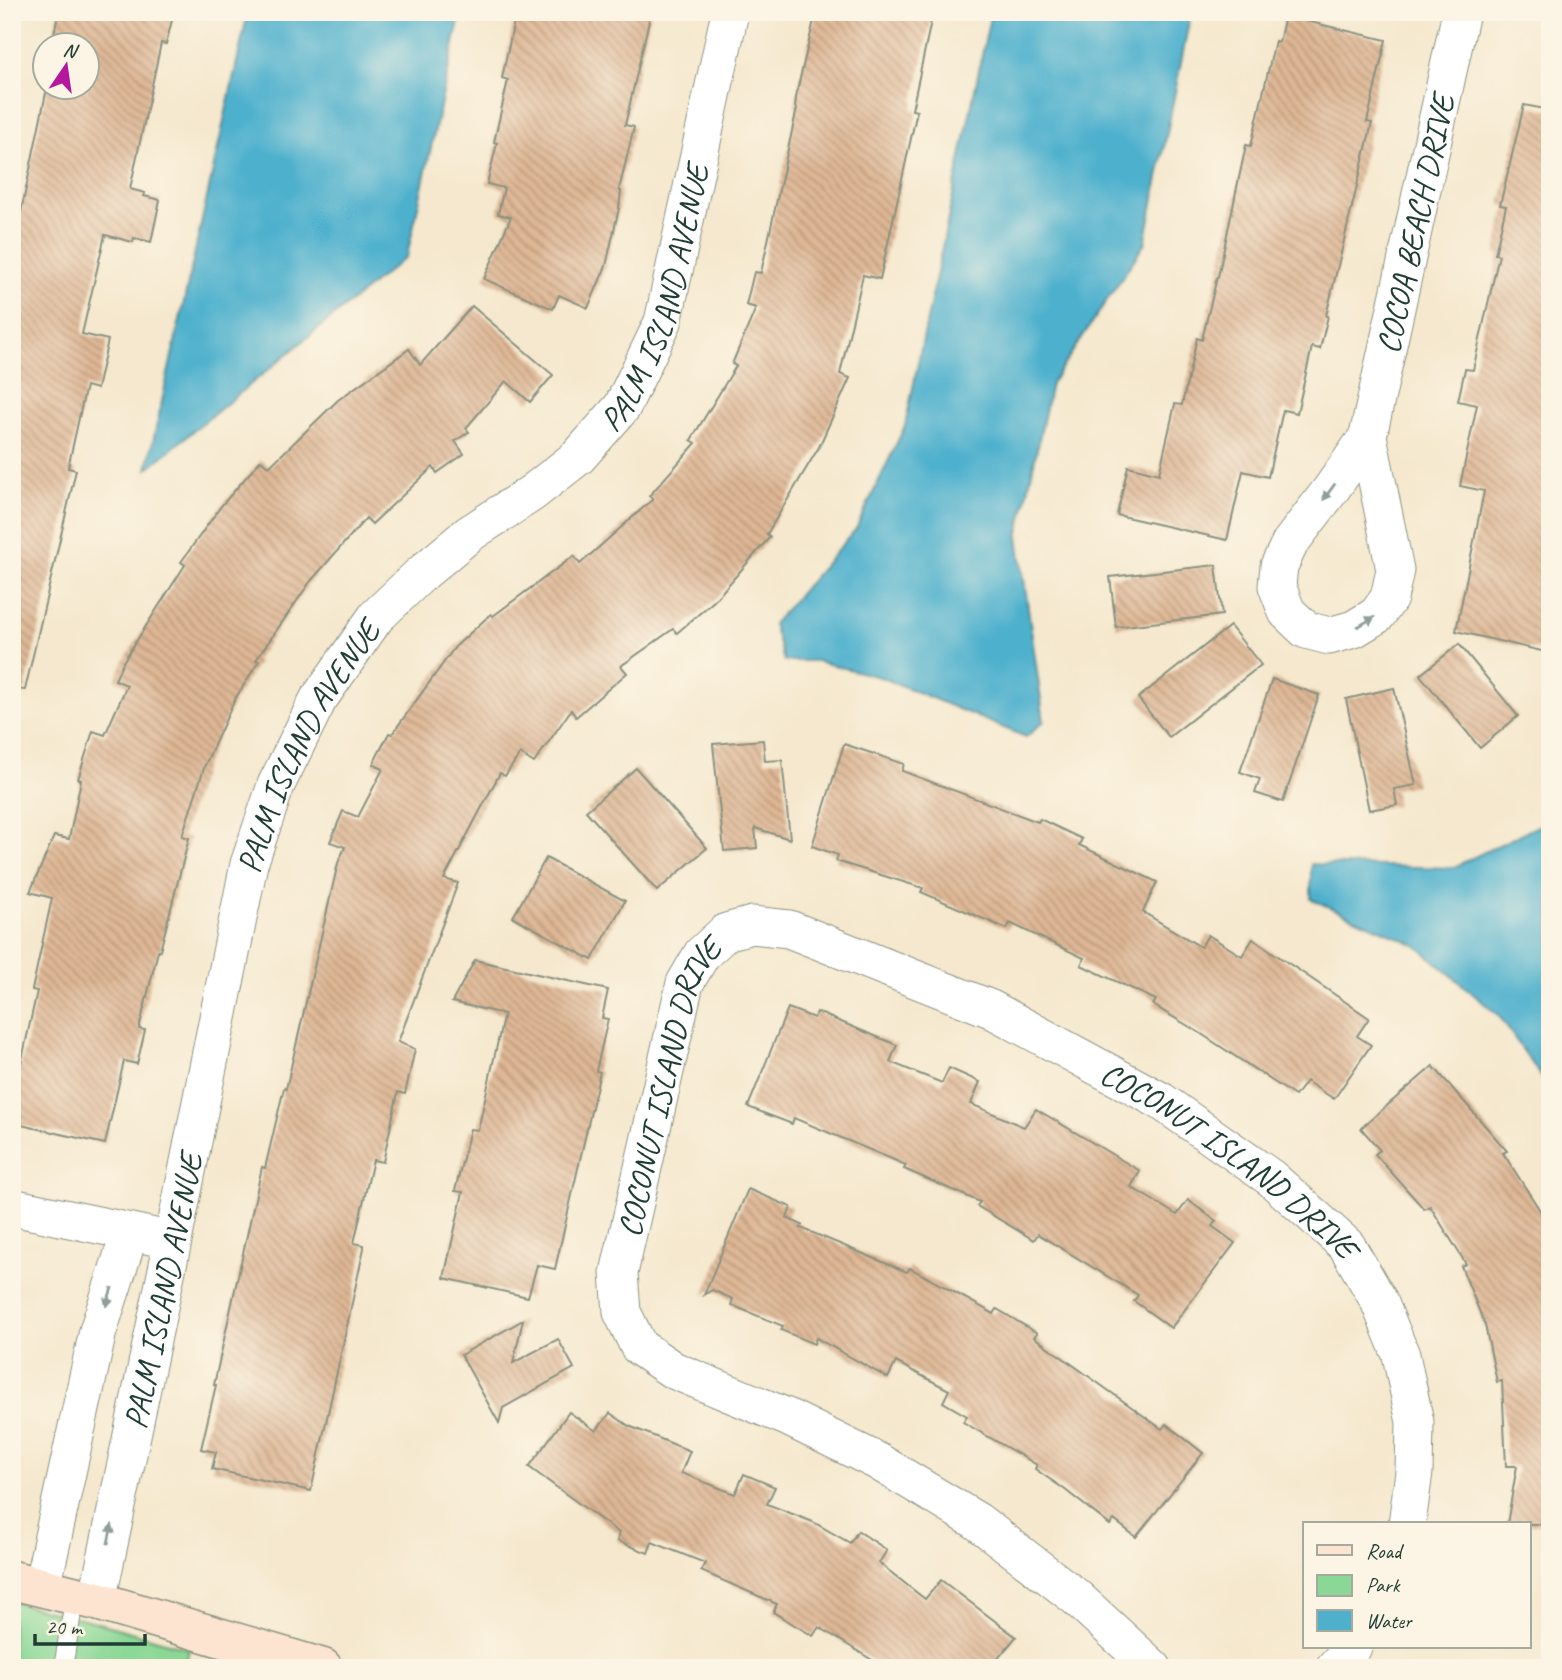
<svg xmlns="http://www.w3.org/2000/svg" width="1562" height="1680" viewBox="0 0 1562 1680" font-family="Caveat,sans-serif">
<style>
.park{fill:#8bd896;stroke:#558a65;stroke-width:2}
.water{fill:#4eb0cd;stroke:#367680;stroke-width:2}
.building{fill:url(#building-back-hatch)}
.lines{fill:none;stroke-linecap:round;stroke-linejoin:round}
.lane-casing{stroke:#8a9281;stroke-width:20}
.street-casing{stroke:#8a9281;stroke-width:39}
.secondary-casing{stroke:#8a9281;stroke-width:41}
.lane{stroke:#fff;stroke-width:18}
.street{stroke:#fff;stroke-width:37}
.secondary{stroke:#fde4d0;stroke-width:38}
.oneway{fill:#8f9e9a}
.labels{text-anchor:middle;stroke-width:7;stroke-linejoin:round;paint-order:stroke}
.street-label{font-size:33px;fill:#1f3d34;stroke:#fcf5e5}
</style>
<defs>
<pattern id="building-back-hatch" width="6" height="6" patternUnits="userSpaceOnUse" patternTransform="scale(1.75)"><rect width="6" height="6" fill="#dfb795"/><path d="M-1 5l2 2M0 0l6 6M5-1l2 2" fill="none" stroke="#b4967a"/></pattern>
</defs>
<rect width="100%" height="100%" fill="#fcf5e5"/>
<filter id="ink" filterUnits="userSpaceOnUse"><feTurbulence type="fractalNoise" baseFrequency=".0143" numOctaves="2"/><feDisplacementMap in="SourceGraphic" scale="14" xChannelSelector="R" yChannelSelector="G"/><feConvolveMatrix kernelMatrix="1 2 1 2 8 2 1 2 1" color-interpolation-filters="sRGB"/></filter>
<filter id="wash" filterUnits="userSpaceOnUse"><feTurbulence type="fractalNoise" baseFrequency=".00686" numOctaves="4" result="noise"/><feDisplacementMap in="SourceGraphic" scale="28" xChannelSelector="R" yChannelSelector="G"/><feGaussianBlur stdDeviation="1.57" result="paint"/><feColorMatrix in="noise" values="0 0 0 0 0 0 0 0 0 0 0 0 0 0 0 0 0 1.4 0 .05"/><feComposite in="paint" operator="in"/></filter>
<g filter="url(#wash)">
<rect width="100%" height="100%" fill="#f5e8ce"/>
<!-- park -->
<polygon class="park" points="12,1602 92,1621 189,1649 185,1668 12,1668"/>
<!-- water -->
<g class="water">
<polygon points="248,12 461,12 407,256 147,469"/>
<polygon points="991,12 1191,12 1145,243 1051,384 1018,537 1044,721 1026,737 883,678 817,661 784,661 773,624 856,529 905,426"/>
<polygon points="1550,820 1550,1089 1499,1016 1416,945 1311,899 1311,864 1452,868"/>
</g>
<g id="blocks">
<!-- building -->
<g class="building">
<polygon points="59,12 174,12 166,44 161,43 130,189 145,193 144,196 160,200 151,242 134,238 133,242 105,235 82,334 108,340 97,389 86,386 68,468 76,470 25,690 12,689 12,235 16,236 47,88 88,88 88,46 51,46"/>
<polygon points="516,12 651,12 625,125 634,127 619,190 621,191 619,208 606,266 588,308 559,295 553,309 484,279 511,217 498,214 504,188 487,184 497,143 494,142 508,80 502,78"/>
<polygon points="816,12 892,12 931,21 912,110 917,111 880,279 863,275 840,374 850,378 819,447 767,534 770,537 715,600 677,633 673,629 621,666 627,673 576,717 571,710 534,763 520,754 505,776 500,773 444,879 458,883 398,1042 415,1049 405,1094 398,1092 383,1162 373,1160 354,1243 364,1245 364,1248 311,1491 212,1469 216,1452 201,1449 216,1385 214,1385 262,1167 265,1168 284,1088 286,1089 338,863 345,847 330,842 343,811 358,817 383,769 373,764 389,733 392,734 455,647 491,614 493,616 574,556 580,564 653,499 649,496 696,443 691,440 736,366 732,364 756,308 746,305 754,272 761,273 797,108 795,107 797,91"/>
<polygon points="1285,16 1386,40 1367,122 1372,123 1326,316 1328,316 1320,349 1312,347 1297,413 1283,410 1268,477 1243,471 1227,540 1117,515 1128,466 1159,474 1175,404 1182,405 1197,338 1202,340 1217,277 1218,277 1246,145 1251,146 1275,41 1279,42"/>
<polygon points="1524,105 1550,110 1550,653 1456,631 1484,491 1460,486 1477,405 1458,401 1465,369 1473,370 1499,255 1495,254 1506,206 1500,205"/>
<polygon points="472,306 553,375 530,402 506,381 466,428 469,432 455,441 464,454 437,473 433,467 372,524 366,518 310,582 256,660 259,661 235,699 205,765 182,836 189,838 160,951 158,951 139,1029 145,1030 137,1064 124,1061 105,1144 12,1123 12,1072 19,1073 37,991 32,990 52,898 30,892 54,836 69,839 81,780 78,779 93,731 105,735 127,685 115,680 123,662 185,565 181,562 221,506 261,460 269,467 338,400 409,349 420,365"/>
<polygon points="1216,565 1222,615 1116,627 1110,577"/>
<polygon points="1230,626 1261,665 1169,737 1138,698"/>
<polygon points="1459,644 1518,716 1480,748 1420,675"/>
<polygon points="1272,679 1319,695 1283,802 1255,793 1260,779 1240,772"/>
<polygon points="1394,688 1416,785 1394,789 1397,805 1369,810 1346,699"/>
<polygon points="763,740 765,761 782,760 790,839 755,828 757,848 724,851 713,744"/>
<polygon points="844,744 904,764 902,771 1038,822 1040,819 1082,839 1079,845 1157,882 1143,912 1201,947 1208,935 1242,956 1253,939 1369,1018 1357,1036 1371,1045 1334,1099 1306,1081 1295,1096 1200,1033 1153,1005 1156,1000 1081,965 1084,958 1010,923 1007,929 921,892 923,888 836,861 838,855 812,846"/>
<polygon points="636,768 707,848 657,891 586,811"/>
<polygon points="546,858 625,901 592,960 513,917"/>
<polygon points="475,960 608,990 602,1018 608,1019 596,1071 600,1072 555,1269 537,1265 528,1297 444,1278 463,1192 455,1191 470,1129 478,1130 504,1014 452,1002"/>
<polygon points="788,1008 814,1018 817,1012 897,1045 890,1062 942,1083 949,1068 980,1082 971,1104 1024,1127 1036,1109 1140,1171 1131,1187 1177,1215 1188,1200 1216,1221 1212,1226 1235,1243 1171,1328 1134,1301 1138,1295 1038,1234 1034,1240 977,1206 980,1202 904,1169 906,1165 794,1118 792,1124 748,1107"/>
<polygon points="1433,1066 1507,1151 1503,1153 1550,1226 1550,1524 1507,1524 1517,1466 1506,1466 1502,1381 1497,1382 1485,1325 1461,1266 1466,1264 1430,1206 1424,1209 1375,1154 1380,1150 1361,1128"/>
<polygon points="748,1189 791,1207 787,1218 802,1225 801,1228 907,1272 910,1268 994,1314 997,1309 1037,1333 1034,1337 1162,1429 1166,1424 1203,1453 1136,1537 1114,1520 1110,1525 1064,1489 1035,1469 1037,1465 963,1422 967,1416 943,1402 949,1390 896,1362 888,1378 816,1338 814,1344 781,1330 783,1326 731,1305 733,1299 712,1290 704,1295"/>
<polygon points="523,1320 513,1363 558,1339 574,1368 503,1408 499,1423 461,1355"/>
<polygon points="569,1412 596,1431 610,1413 629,1426 690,1451 681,1473 735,1494 744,1474 775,1487 767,1504 813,1522 850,1543 858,1531 887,1550 879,1563 925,1599 941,1580 1016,1637 990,1668 885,1668 819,1627 813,1636 773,1612 777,1604 701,1571 705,1563 652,1542 648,1553 617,1541 619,1533 529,1467"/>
</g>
</g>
</g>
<g filter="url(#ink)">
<use href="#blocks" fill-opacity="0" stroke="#8a9281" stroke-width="2"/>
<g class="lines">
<defs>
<polyline id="lane" points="63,1668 75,1595"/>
<g id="street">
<path id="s1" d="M 1368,436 L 1395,570 L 1389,598 L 1377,615 L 1354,629 L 1329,636 L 1306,630 L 1287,612 L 1277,586 L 1279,566 L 1290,543 L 1332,488 L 1368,436 L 1461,12"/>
<polyline points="12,1207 155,1237"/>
<polyline points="42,1587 98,1331 130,1232"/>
<path id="s2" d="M 97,1601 L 173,1241 L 249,864 L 276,785 L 318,700 L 376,617 L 420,575 L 469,534 L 532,493 L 578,457 L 622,407 L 663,322 L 730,12"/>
<path id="s3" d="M 1153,1668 L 1076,1597 L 977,1521 L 877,1461 L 787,1417 L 673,1370 L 639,1347 L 622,1312 L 619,1273 L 685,983 L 702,954 L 726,932 L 752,925 L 789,929 L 991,1009 L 1161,1101 L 1271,1178 L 1347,1246 L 1379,1301 L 1401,1355 L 1415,1422 L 1414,1472 L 1407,1524"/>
<polyline points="1334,1668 1353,1647"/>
</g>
<polyline id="secondary" points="12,1580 97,1601 323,1668"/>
</defs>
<!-- lane casing -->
<use href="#lane" class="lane-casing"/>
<!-- street casing -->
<use href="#street" class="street-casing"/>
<!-- secondary casing -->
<use href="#secondary" class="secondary-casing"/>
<!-- lane -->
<use href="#lane" class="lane"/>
<!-- street -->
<use href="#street" class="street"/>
<!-- secondary -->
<use href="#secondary" class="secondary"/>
</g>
<!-- one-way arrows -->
<defs><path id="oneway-solid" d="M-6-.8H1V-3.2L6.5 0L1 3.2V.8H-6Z" transform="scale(1.75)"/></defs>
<g class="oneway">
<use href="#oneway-solid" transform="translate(1329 492) rotate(126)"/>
<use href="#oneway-solid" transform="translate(1366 622) rotate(-30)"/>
<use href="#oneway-solid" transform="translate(109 1297) rotate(108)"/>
<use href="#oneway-solid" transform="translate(110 1534) rotate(-78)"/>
</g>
</g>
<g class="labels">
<!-- street labels -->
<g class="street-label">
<text dy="12" stroke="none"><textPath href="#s1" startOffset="712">COCOA BEACH DRIVE</textPath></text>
<text dy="12" stroke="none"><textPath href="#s2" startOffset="1472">PALM ISLAND AVENUE</textPath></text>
<text dy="12" stroke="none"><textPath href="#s2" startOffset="884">PALM ISLAND AVENUE</textPath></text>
<text dy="12" stroke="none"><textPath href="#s3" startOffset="882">COCONUT ISLAND DRIVE</textPath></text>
<text dy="12" stroke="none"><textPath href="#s3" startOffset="1617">COCONUT ISLAND DRIVE</textPath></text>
<text dy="12" stroke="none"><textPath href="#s2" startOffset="317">PALM ISLAND AVENUE</textPath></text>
</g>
</g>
<!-- margin -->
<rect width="1562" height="1680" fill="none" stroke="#fcf5e5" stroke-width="42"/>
<!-- legend -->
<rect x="1303" y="1522" width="228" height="126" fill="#fcf5e5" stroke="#a4ab9e" stroke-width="2"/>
<rect x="1317" y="1545" width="35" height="10" fill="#fde4d0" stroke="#a4ab9e" stroke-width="2"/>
<text x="1366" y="1558" font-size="21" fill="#1f3d34">Road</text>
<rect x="1317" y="1575" width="35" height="21" fill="#8bd896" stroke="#a4ab9e" stroke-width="2"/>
<text x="1366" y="1592" font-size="21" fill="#1f3d34">Park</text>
<rect x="1317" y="1610" width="35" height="21" fill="#4eb0cd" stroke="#a4ab9e" stroke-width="2"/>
<text x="1366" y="1628" font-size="21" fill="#1f3d34">Water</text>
<!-- north arrow -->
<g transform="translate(66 66) rotate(13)"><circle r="33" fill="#fcf5e5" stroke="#a4ab9e" stroke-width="2"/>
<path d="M0-5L12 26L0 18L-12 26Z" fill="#b5179e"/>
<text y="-10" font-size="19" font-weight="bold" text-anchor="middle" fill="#1f3d34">N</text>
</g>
<!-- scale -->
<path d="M35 1634v10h110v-10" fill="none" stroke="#1f3d34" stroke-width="3.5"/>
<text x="46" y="1634" font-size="21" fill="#1f3d34" stroke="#fcf5e5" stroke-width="5" paint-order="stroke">20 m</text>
</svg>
